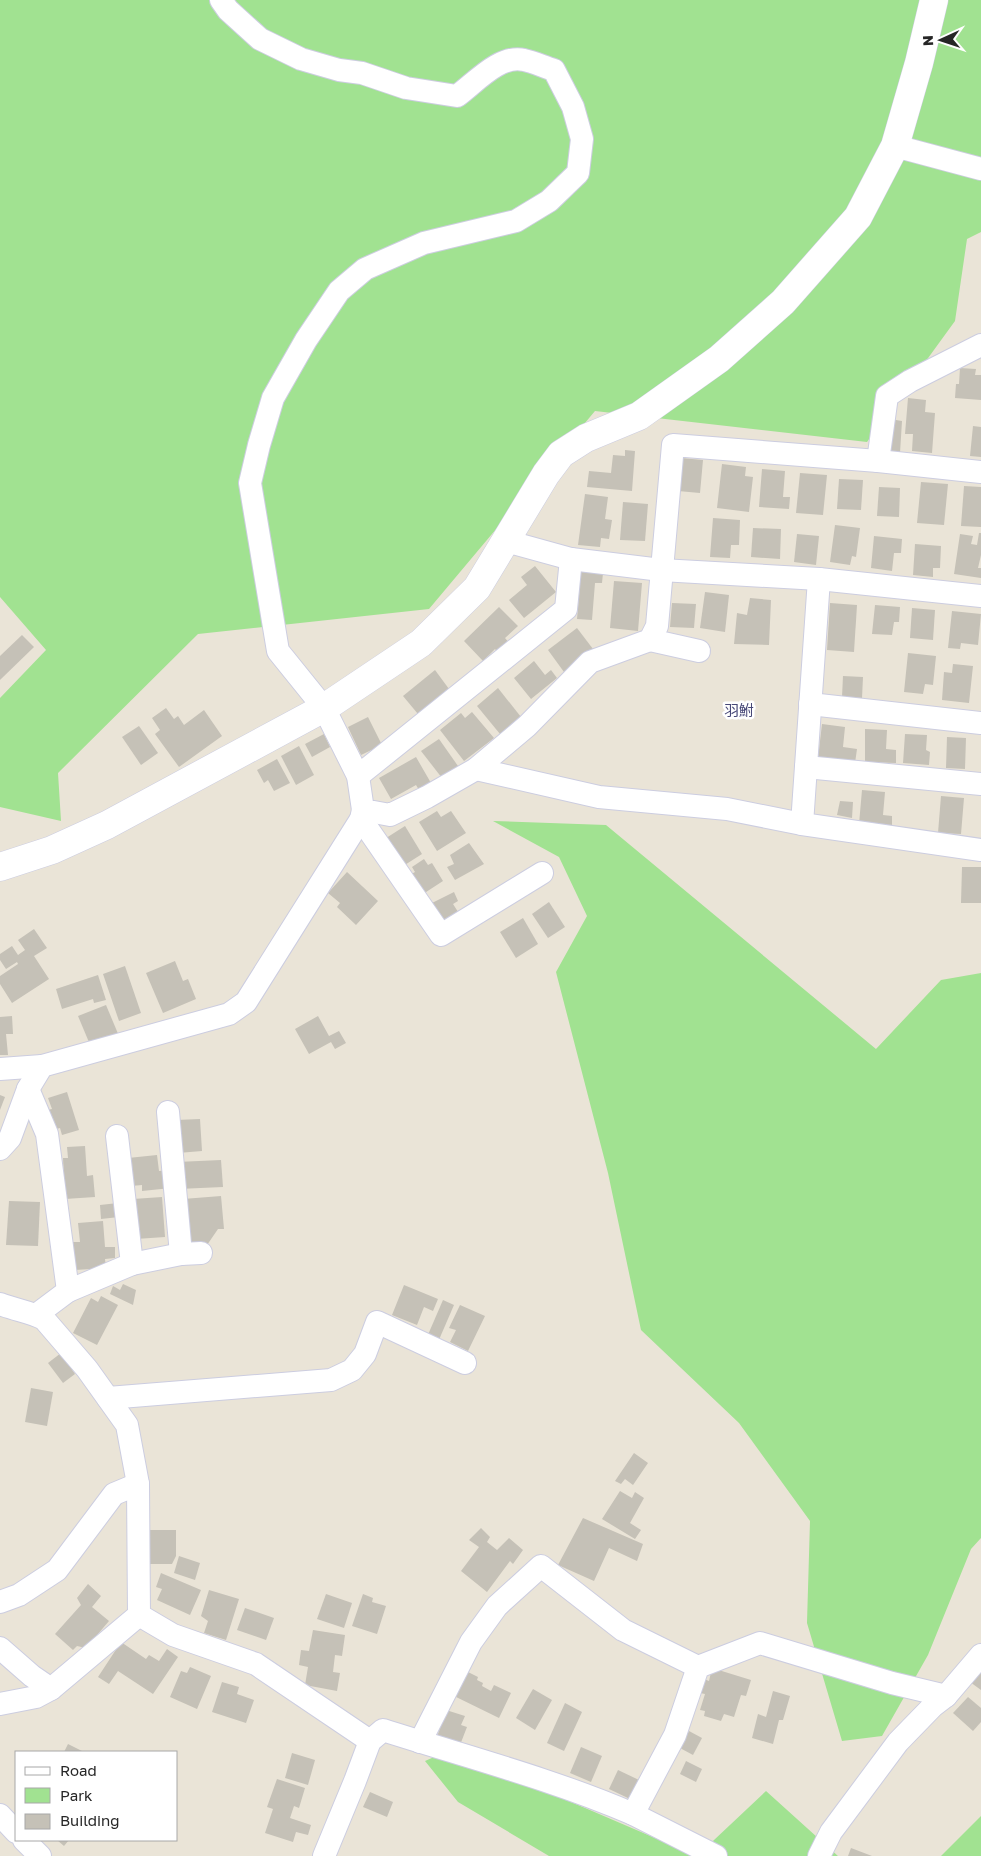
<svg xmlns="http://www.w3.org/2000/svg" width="981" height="1856" viewBox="0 0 981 1856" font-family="'Golos Text','Noto Sans JP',sans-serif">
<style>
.green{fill:#a1e291}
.building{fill:#c5c1b7}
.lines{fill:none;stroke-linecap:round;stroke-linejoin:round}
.street-casing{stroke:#cccde0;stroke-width:24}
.secondary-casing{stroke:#cccde0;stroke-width:29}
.street{stroke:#fff;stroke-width:22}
.secondary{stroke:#fff;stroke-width:28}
.labels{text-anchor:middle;stroke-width:5;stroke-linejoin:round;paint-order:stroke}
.quarter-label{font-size:15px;fill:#474877;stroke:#fff}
</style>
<rect width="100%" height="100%" fill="#eae4d7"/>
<!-- green -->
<g class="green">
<polygon points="0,0 981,0 981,232 967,239 955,321 867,442 595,411 429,609 198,634 58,773 61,821 0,807 0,698 46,650 0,597"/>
<polygon points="493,821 606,825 876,1049 941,980 981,973 981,1538 971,1549 928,1655 882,1736 842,1741 807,1623 810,1521 739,1423 641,1330 608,1173 556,972 587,916 559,857"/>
<polygon points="450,1750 697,1856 766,1791 838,1856 549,1856 458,1802 425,1761"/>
<polygon points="981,1816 981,1856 941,1856"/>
</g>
<!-- building -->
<g class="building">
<polygon points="960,368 976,369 975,375 981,375 981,400 955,398 956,384 959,384"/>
<polygon points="908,398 926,400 925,412 935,413 932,453 912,451 913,434 905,434"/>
<polygon points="890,419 902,421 900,453 887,452"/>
<polygon points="973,426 981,427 981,457 970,456"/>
<polygon points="625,450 635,451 632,491 587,487 589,471 611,473 613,455 625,456"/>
<polygon points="681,458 703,460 700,493 678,491"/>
<polygon points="722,464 746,467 745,476 753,477 749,512 717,508"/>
<polygon points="762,469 785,471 783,497 790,497 789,509 759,507"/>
<polygon points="800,473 827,475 823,515 796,513"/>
<polygon points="839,479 863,480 861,510 837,509"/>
<polygon points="921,482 948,484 944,525 917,523"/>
<polygon points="964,486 981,487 981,527 961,526"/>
<polygon points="879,487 900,488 899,517 877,516"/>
<polygon points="585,494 608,497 605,519 612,520 609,539 601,538 600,547 578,545"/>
<polygon points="623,502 648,504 645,541 620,540"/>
<polygon points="713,518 740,520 739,545 731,545 730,558 710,557"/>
<polygon points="835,525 860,528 856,557 852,556 850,565 830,562"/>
<polygon points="753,528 781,529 780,559 751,557"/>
<polygon points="979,533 981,533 981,555 978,568 981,568 981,578 954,574 960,534 973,536 971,544 977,545"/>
<polygon points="797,534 819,536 816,565 794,562"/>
<polygon points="874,536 902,539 901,553 894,553 892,571 871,568"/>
<polygon points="915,544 941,546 940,568 933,568 933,577 913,575"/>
<polygon points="535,566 556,592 524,618 509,600 527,585 521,577"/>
<polygon points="581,572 603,573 602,583 595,583 592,620 577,619"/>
<polygon points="614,581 642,583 638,631 610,628"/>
<polygon points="705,592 729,595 725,632 700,628"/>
<polygon points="750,598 771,600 769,645 734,644 737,613 747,615"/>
<polygon points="672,603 696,604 694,628 670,627"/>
<polygon points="830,603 857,605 854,652 827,650"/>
<polygon points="875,605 900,607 899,622 894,622 892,635 872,634"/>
<polygon points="499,607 518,626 505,638 510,644 500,655 495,649 483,661 464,641"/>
<polygon points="912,608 935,610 933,640 910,638"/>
<polygon points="952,611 981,614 978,645 961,643 960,649 948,648"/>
<polygon points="577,628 593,649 564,672 548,650"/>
<polygon points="22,635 34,647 0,680 0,656"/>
<polygon points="908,653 936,656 933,685 925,684 923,694 904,692"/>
<polygon points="534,661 545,675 551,670 557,678 531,699 514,678"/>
<polygon points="953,664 973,666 969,703 942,700 944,672 952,673"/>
<polygon points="435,670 449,689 418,714 403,696"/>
<polygon points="843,676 863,677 862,698 842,697"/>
<polygon points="498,688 521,717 500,734 477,706"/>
<polygon points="166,708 174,719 178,716 184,725 204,710 222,736 179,767 155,734 160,730 152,718"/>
<polygon points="472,712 494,738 464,761 440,730 461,713 465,718"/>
<polygon points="368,717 382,745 361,755 348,727"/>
<polygon points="822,724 845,727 843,747 857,749 855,763 818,758"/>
<polygon points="139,726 158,753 141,765 122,737"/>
<polygon points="865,729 887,730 886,749 896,750 896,763 865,762"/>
<polygon points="324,734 330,747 312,757 305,744"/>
<polygon points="905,734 927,735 926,750 930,752 929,765 903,763"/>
<polygon points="947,737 966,738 965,769 946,768"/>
<polygon points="439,739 458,766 442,778 421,751"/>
<polygon points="299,746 314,775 296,785 281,756"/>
<polygon points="416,757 431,783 419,790 416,785 391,799 379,778"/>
<polygon points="277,759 290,783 274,791 268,780 264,783 257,770"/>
<polygon points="862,790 885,792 883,815 892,816 892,827 859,824"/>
<polygon points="941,796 964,798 961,834 938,833"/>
<polygon points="840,801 853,802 852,818 837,815"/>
<polygon points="437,811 441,817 451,811 466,833 437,851 419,822"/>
<polygon points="405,826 422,854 400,868 383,840"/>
<polygon points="469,843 484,864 455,880 447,867 454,864 450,855"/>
<polygon points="424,859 428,865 432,863 443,881 423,894 410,875 415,872 412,867"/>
<polygon points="962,867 981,867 981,903 961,903"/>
<polygon points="347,872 378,901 356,925 337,907 340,903 328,893"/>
<polygon points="454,892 458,901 453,904 460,915 441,927 428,905"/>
<polygon points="549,902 565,927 548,938 532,914"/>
<polygon points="523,918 538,944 516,958 500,932"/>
<polygon points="34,929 47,948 34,956 49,979 12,1003 0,984 0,976 18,964 17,962 6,969 0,960 0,954 12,946 18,955 25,950 18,940"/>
<polygon points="175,961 183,981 188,979 196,999 163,1013 146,973"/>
<polygon points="125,966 141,1013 119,1021 103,974"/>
<polygon points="98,975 106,1000 94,1003 93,999 62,1009 56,989"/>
<polygon points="106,1005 119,1036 91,1047 78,1016"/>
<polygon points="12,1016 13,1034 6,1034 8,1055 0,1055 0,1017"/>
<polygon points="318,1016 329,1036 339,1031 346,1043 335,1049 331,1042 309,1054 295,1029"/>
<polygon points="67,1092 79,1130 62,1135 60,1128 53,1130 47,1110 52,1109 48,1098"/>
<polygon points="0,1095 5,1097 0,1110"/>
<polygon points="200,1119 202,1151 178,1153 176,1120"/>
<polygon points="85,1146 87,1176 93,1175 95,1197 65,1199 63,1158 68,1158 67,1147"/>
<polygon points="157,1155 159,1171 169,1170 171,1188 142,1191 142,1185 131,1186 128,1158"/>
<polygon points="221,1160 223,1187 178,1189 177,1162"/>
<polygon points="221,1196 224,1229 218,1229 205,1248 186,1249 183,1199"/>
<polygon points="162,1197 165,1237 136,1239 133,1199"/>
<polygon points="9,1201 40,1202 38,1246 6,1245"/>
<polygon points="118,1203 119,1217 101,1219 100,1205"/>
<polygon points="103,1221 105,1247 115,1247 115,1258 105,1259 106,1268 75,1270 73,1242 80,1242 78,1223"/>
<polygon points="123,1284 136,1290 133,1305 110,1294 113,1286 120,1290"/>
<polygon points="404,1285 438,1299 433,1311 424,1307 417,1325 392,1315"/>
<polygon points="101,1296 118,1305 97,1345 73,1333 91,1298 98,1302"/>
<polygon points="443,1300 454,1305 438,1342 427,1337"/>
<polygon points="460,1305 485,1316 468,1351 450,1342 456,1330 449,1328"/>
<polygon points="61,1353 75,1374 63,1383 48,1363"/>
<polygon points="31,1388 53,1392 47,1426 25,1422"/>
<polygon points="634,1453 648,1463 633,1485 625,1479 621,1484 615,1481"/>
<polygon points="620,1491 632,1498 635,1492 644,1498 630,1523 641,1530 635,1539 602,1519"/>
<polygon points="583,1518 643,1544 637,1561 609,1548 594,1581 558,1565"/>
<polygon points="481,1528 490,1537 487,1542 497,1550 509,1538 523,1550 513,1564 510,1561 487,1592 461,1571 479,1547 469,1540"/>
<polygon points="149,1530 176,1530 176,1556 172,1564 149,1564"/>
<polygon points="179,1556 200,1563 195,1580 174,1573"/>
<polygon points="161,1573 201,1590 190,1615 157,1600 162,1589 156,1587"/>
<polygon points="88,1584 101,1596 92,1607 109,1621 86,1648 77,1646 73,1650 55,1634 81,1605 77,1598"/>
<polygon points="209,1590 239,1599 226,1640 204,1633 208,1621 201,1616"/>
<polygon points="326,1594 352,1603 344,1628 317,1619"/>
<polygon points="363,1594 373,1598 372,1602 386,1606 377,1634 352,1626"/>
<polygon points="245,1608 274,1618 266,1640 237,1630"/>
<polygon points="313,1630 345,1635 342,1656 335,1655 333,1672 340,1673 337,1691 305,1685 308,1667 299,1665 301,1650 309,1651"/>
<polygon points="121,1642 146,1659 149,1655 159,1661 167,1649 178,1657 153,1694 118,1671 109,1684 98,1677"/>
<polygon points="190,1667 211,1676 197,1709 170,1697 181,1671 187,1673"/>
<polygon points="712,1668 751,1680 746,1696 741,1695 734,1717 724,1714 721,1721 704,1716 705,1711 700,1710 705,1694 700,1693 704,1679 709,1681"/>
<polygon points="981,1668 981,1690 970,1682"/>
<polygon points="464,1670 478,1677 477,1680 483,1683 482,1686 491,1691 494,1685 511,1693 499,1718 452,1695"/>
<polygon points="222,1682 239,1687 237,1694 254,1700 246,1723 212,1712"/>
<polygon points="533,1689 552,1700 535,1730 516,1718"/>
<polygon points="773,1691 790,1696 783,1720 779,1720 773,1744 752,1738 758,1714 766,1717"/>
<polygon points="968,1697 981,1708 981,1722 973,1731 953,1713"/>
<polygon points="565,1703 582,1712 564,1751 547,1743"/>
<polygon points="446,1710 465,1716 461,1725 467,1727 460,1745 437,1737"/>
<polygon points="689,1731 702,1738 693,1755 680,1748"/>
<polygon points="68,1744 84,1752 64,1752"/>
<polygon points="581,1747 602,1756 591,1782 570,1773"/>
<polygon points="292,1753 315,1760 308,1785 285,1778"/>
<polygon points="686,1761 702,1769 696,1782 680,1774"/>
<polygon points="618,1770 639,1780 630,1799 609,1789"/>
<polygon points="277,1779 305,1788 299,1808 294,1806 290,1818 311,1825 308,1835 296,1832 293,1842 265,1833 273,1809 267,1807"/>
<polygon points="370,1792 393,1802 387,1817 363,1807"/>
<polygon points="57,1840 69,1840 64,1846"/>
<polygon points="851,1848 872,1856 848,1856"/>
</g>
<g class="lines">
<defs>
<g id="street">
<path d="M 221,0 L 228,10 L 260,39 L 301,59 L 339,70 L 362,73 L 406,88 L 457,96 C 475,83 500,54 524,60 C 534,62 544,67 554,70 L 573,107 L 582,139 L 578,173 L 549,201 L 516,221 L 424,243 L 365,269 L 339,291 L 306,340 L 273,398 L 259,445 L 250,483 L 278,651 L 324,708 L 358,776 L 363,810 L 390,815 L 427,797 L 476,769 L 527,726 L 590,662 L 650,640 L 657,626 L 673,445 L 878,461 L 981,472"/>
<polyline points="895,146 981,169"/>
<polyline points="878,461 887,396 910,381 981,345"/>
<polyline points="506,541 571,559 661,570 819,579 981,596"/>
<polyline points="819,579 802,824 981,850"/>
<polyline points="650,640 699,651"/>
<polyline points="810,704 981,723"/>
<polyline points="806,767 981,784"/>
<polyline points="476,769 599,797 727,809 802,824"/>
<polyline points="358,776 566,609 571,559"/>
<polyline points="361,819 441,935 542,873"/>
<polyline points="0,1069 42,1066"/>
<polyline points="28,1089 47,1134 68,1291"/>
<polyline points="168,1112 181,1254"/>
<polyline points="117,1136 132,1264"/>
<polyline points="0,1149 10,1138 28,1089 42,1066 229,1014 246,1002 361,819 363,810"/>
<path d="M 0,1304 C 15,1310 31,1312 44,1319 L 87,1369 L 127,1425 L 138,1484 L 139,1615 L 173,1635 L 256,1664 L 370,1741"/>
<polyline points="36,1315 68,1291 132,1264 181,1254 201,1253"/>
<polyline points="108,1398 331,1380 352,1370 365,1354 377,1322 465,1363"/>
<polyline points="0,1602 19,1595 57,1570 114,1494 138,1484"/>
<polyline points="0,1648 32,1676 51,1689 139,1615"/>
<polyline points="0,1704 36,1697 51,1689"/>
<polyline points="420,1742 471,1642 497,1606 541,1566 623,1630 698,1667"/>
<polyline points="633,1814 716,1856"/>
<polyline points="0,1815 16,1832"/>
<polyline points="24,1840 40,1856"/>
<path d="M 324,1856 L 355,1781 L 370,1741 L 383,1730 C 467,1757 552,1779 633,1814 L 675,1735 L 698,1667 L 760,1643 L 892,1683 L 946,1696"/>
<polyline points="819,1856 831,1832 898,1742 933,1706 946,1696 981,1655"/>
</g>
<polyline id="secondary" points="0,867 52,850 107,825 324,708 421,643 477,588 546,474 561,454 586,438 639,416 719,359 783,302 858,217 895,146 919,63 934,0"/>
</defs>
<!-- street casing -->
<use href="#street" class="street-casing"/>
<!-- secondary casing -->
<use href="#secondary" class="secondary-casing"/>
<!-- street -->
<use href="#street" class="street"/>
<!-- secondary -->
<use href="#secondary" class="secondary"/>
</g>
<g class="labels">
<!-- quarter labels -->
<g class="quarter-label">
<text x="739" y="716">羽鮒</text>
</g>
</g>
<!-- legend -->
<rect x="15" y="1751" width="162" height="90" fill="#ffffff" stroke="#a8a8a8"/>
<rect x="25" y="1767" width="25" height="8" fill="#ffffff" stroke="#a8a8a8"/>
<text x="60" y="1776" font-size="15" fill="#262626">Road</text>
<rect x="25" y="1788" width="25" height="15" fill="#a1e291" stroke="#a8a8a8"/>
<text x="60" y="1801" font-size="15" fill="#262626">Park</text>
<rect x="25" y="1814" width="25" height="15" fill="#c5c1b7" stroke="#a8a8a8"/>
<text x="60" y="1826" font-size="15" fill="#262626">Building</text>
<!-- north arrow -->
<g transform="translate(941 40) rotate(267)" stroke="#ffffff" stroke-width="4" paint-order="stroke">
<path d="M0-4L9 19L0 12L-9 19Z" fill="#262626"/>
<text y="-8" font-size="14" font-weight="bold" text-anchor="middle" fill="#262626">N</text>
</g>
</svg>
